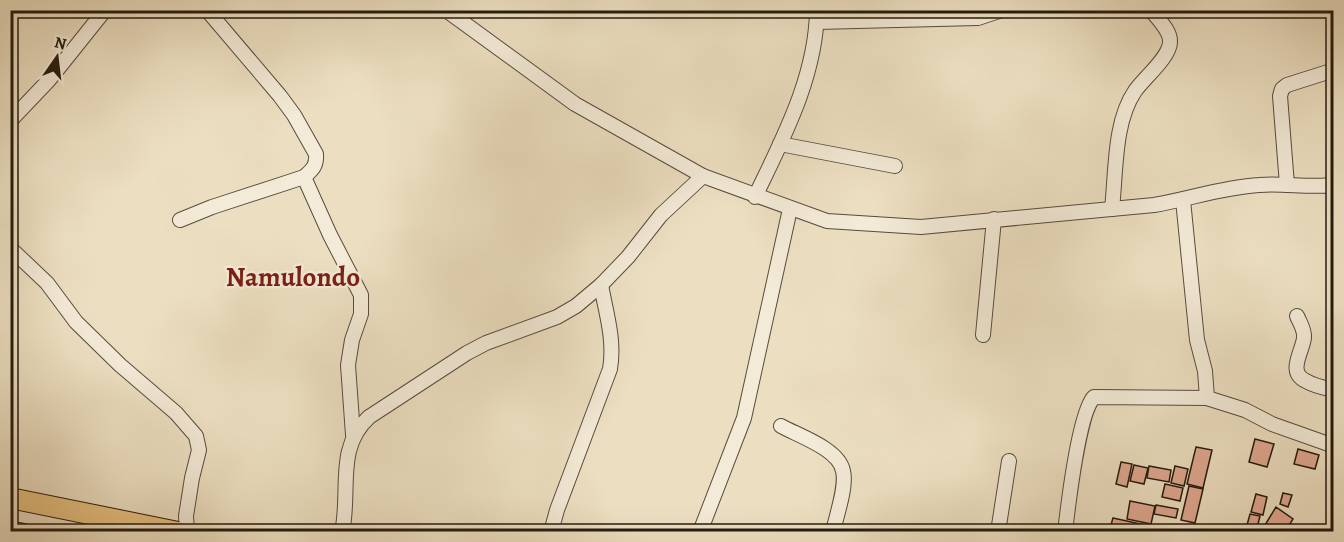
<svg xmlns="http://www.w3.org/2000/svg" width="1344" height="542" viewBox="0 0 1344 542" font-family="Alegreya,serif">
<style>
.building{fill:#e0a891;stroke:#241b0f;stroke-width:1.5}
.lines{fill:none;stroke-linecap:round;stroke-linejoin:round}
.minor-casing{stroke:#564c3c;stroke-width:16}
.highway-casing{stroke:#241b0f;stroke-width:22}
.minor{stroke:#f3ead7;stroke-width:14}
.highway{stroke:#e6c080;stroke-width:20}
.labels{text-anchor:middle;stroke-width:4.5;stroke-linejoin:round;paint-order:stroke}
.quarter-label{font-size:27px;font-weight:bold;fill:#7a1f14;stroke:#f3ead7}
</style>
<rect width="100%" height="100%" fill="#ecdfc1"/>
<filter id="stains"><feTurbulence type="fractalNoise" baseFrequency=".00333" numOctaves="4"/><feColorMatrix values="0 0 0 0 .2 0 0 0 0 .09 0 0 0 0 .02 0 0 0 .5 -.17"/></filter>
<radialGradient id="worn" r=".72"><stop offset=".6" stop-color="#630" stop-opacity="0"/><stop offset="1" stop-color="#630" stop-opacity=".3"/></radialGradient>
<!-- building -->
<g class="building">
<polygon points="1255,439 1274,444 1267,467 1249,462"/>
<polygon points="1196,447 1212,450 1203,488 1187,484"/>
<polygon points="1298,449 1319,455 1315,469 1294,464"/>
<polygon points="1121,462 1132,464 1127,487 1116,484"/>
<polygon points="1134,465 1148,468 1144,484 1130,481"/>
<polygon points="1149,466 1171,470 1169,482 1147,478"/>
<polygon points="1175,466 1188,469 1184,486 1171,483"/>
<polygon points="1165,484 1183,488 1180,501 1162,497"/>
<polygon points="1189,486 1203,489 1195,523 1181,520"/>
<polygon points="1283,493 1292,495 1288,507 1280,504"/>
<polygon points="1256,494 1267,497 1263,515 1251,512"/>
<polygon points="1130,501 1155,506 1151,524 1127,519"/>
<polygon points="1156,505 1178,509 1176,518 1154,514"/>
<polygon points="1276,507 1293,519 1285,532 1274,532 1265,525"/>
<polygon points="1250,514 1260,516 1257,528 1247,525"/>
<polygon points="1113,518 1150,526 1149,532 1127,532 1110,528"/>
<polygon points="10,521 27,524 26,531 10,529"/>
</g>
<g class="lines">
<defs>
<g id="minor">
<path d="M 446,10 L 575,104 L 703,176 L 827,221 L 921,227 L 1154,205 C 1189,199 1224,187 1259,185 C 1284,183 1309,188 1334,185"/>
<polyline points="817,22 978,18 1002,10"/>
<polyline points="10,121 49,80 105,10"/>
<polyline points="780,144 895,166"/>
<polyline points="304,177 330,235 361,295 361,314 352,340 348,365 353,435"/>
<polyline points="1287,185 1280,96 1282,89 1287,85 1331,71"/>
<path d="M 755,197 C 783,138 816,77 817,10"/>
<polyline points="1183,200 1197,340 1205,371 1207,398"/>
<path d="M 1112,209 C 1116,172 1114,121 1135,91 C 1144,78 1170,57 1170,42 C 1171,31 1158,19 1151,10"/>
<path d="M 180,220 L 212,207 L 304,177 C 312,170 317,166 316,154 L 294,115 L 280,96 L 207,10"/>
<polyline points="10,248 47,283 76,322 120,365 176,413 196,436 199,450 192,478 186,516 187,532"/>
<path d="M 1297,316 C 1300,323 1305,330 1304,338 C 1302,353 1287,372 1306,381 C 1314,386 1325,388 1334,390"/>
<polyline points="983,335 994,219"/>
<path d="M 781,426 C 799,436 839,449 843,471 C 847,487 836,516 833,532"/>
<path d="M 342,532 C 351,491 335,448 369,417 L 467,353 L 486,343 L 557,317 L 576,306 L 601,285 L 628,257 L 661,215 L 703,176"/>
<path d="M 551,532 L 557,510 L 610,369 C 615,340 606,313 601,285"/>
<polyline points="700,532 744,418 790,209"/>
<polyline points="998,532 1009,461"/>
<path d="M 1065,532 C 1068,506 1079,412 1094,397 L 1207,398 L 1245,410 L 1272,424 L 1334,446"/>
</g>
<polyline id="highway" points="10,498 178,532"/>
</defs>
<!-- minor casing -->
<use href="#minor" class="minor-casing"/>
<!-- highway casing -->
<use href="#highway" class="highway-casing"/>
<!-- minor -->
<use href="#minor" class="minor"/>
<!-- highway -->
<use href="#highway" class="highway"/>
</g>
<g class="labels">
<!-- quarter labels -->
<g class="quarter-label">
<text x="293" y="286">Namulondo</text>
</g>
</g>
<!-- margin -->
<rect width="1344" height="542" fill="none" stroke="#ecdfc1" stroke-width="36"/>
<rect x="12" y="12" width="1320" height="518" fill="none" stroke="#241b0f" stroke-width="3"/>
<rect x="18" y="18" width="1308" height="506" fill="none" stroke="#241b0f" stroke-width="1.5"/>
<!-- north arrow -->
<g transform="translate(57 57) rotate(14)" stroke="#f3ead7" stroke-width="4.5" paint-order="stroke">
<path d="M0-4.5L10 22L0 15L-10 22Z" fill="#241b0f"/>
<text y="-9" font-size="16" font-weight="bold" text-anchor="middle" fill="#241b0f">N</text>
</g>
<rect width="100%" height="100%" filter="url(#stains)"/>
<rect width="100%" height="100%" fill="url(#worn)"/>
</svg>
